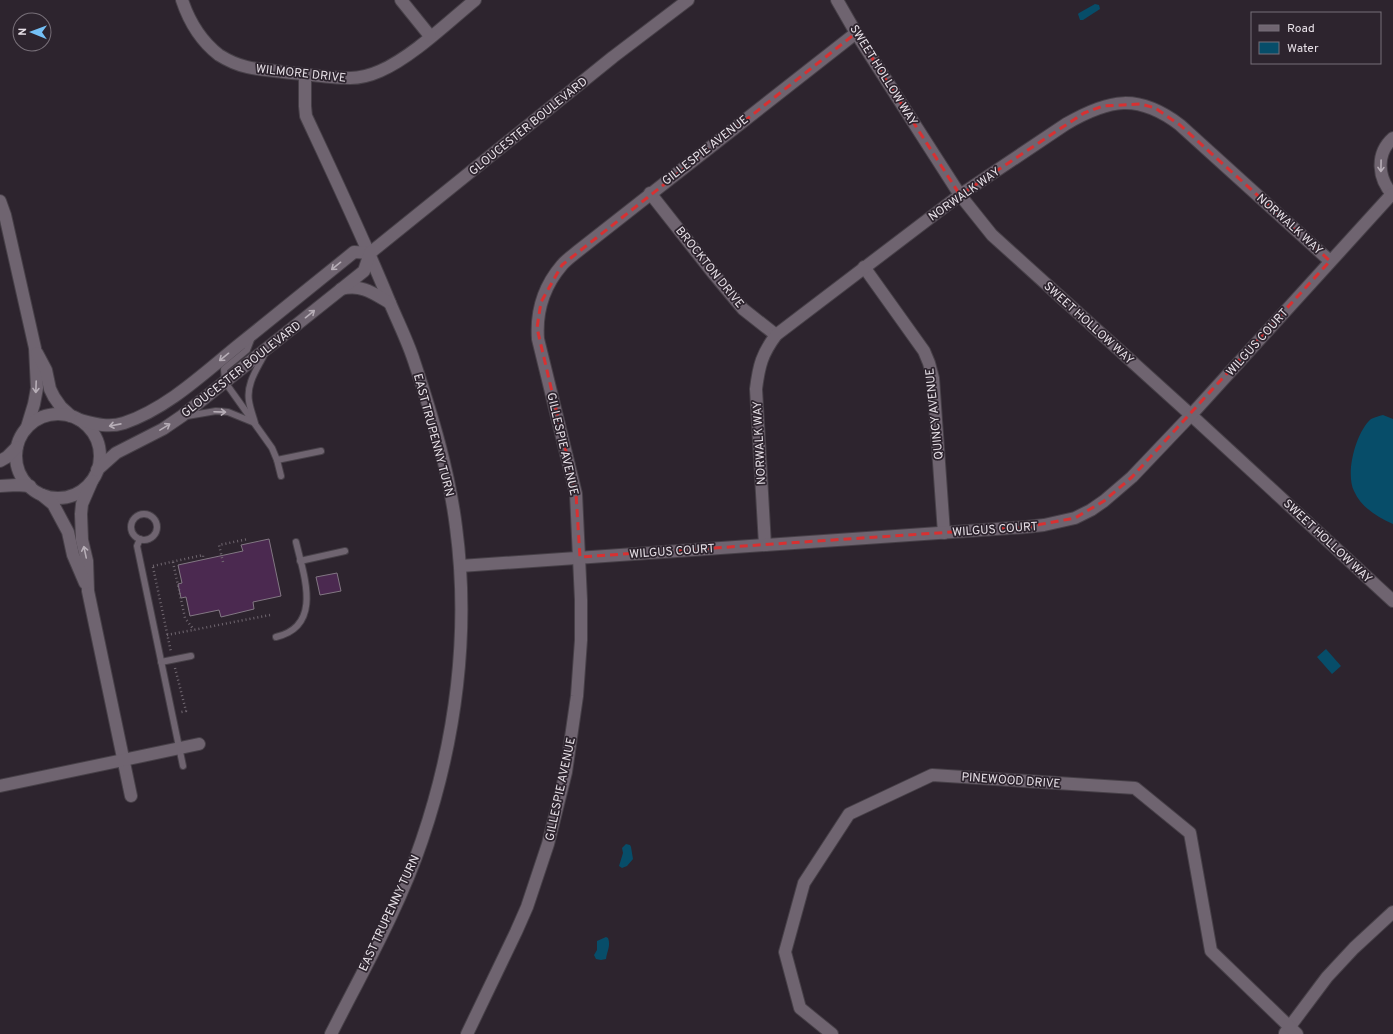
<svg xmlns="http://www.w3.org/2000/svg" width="1393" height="1034" viewBox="0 0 1393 1034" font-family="Overpass,sans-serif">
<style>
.water{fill:#074d69}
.building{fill:#4b2950;stroke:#827783}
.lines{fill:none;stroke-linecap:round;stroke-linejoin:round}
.service-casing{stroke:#474048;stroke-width:8}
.minor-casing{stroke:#474048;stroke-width:14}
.path{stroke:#706770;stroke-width:2.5;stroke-dasharray:1 3;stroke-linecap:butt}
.service{stroke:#6f6470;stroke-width:6}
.minor{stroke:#6f6470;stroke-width:12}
.oneway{stroke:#b7aeb7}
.marked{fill:none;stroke:#d73132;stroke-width:3;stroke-dasharray:8 5;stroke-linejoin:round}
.labels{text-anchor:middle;stroke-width:3.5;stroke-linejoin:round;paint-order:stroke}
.street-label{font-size:12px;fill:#e7e0e7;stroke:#2d242e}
</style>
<rect width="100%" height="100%" fill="#2d242e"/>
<!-- water -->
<g class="water">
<polygon points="1095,4 1099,5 1100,9 1083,20 1080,20 1078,14 1079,13"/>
<path d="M 1383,415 L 1393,419 L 1393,524 C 1377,517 1361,507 1354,491 C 1345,473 1356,432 1371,419 C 1375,417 1379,416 1383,415 Z"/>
<polygon points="1326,649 1341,666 1332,674 1317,657"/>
<polygon points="626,844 630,845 631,847 633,859 627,866 622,868 619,866 623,853 622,848"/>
<path d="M 606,937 L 608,938 C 611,946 607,951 606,959 L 601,960 L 596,959 L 594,955 L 597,950 L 597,941 Z"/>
</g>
<!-- building -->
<g class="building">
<polygon points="269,539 281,596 253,602 254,609 221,617 219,610 190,616 186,597 181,598 178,584 182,583 178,565 243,551 241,545"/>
<polygon points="337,573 341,591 320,595 316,577"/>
</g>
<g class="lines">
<defs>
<g id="service">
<polyline points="252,337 247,350 224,369 225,382 272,448 277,460 281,476"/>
<path d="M 187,416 L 216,411 L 228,412 L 255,423 C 253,416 250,408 249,401 C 246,383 258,368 265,353"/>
<polyline points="277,460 321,451"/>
<circle cx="144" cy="527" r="13"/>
<polyline points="140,539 137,546 183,766"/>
<polyline points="300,561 345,551"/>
<path d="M 276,637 C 323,626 304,576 296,542"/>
<polyline points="161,662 191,656"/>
</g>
<g id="minor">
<path d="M 182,0 C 189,21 201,41 219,55 C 227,60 238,65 247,67 C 259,70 272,70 283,72 C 305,74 328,78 350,78 C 360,78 371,75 380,71 C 412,57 447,23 475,0"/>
<polyline points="401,0 430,36"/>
<polyline points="837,0 856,33 960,195 992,235 1191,415 1393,601"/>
<path d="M 305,74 L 305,106 L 306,116 C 335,178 364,239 390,303 C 398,322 408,342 414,361 C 432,415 449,471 456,527 C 470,632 456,740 422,840 C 400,906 363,971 331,1034"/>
<path d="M 1393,138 C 1375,154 1378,179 1393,195"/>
<polyline points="650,193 713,273 743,309 776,335"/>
<polyline points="0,201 5,215 35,348 37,388 34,404 27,427"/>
<polyline points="864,267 924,351 929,363 933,378 944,533"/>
<path d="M 341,289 C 362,284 373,293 390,303"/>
<polyline points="37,353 46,370 50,389 54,397 61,407 71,416"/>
<circle cx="58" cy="456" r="42"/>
<path d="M 80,420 C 95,424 109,428 124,423 C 168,408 204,373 240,344 C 278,313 316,283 354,252 L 370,253"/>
<polyline points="0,461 7,457 17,447"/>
<polyline points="97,470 116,453 163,429 182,416 364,271 370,253 613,57 688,0"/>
<polyline points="92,481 82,504 81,514 82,540 87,561 88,591 131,796"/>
<polyline points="0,486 17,485 30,486"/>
<polyline points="42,495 53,504 68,532 73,555 85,583"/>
<path d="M 765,545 L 756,389 C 759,365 762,354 776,335 L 960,195 L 1066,124 C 1109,99 1138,93 1180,125 L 1330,261"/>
<polyline points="460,566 1026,527 1044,525 1075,518 1091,510 1104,501 1132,477 1191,415 1392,194"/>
<polyline points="0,786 199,744"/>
<polyline points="1285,1033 1327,977 1354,948 1393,912"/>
<path d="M 467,1034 L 516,932 L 527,907 L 548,844 L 566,772 L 577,696 L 581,640 L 581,600 L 576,494 L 538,339 C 536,312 544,286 562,265 C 566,260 573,255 578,251 L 856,33"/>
<polyline points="832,1034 800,1008 785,952 804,883 849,814 932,775 1135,788 1190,833 1211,951 1297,1034"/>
</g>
</defs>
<!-- service casing -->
<use href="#service" class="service-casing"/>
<!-- minor casing -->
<use href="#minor" class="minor-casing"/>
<!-- path -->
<g class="path">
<polyline points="173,562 185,618 194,630"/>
<polyline points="223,562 219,545 248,539"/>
<polyline points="153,566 203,555 203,560"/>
<polyline points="153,567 171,652"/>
<polyline points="167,635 270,615"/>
<polyline points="175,668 186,711 181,712"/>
</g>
<!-- service -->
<use href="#service" class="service"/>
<!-- minor -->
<use href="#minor" class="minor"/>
</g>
<!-- one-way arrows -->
<defs><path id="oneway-shaft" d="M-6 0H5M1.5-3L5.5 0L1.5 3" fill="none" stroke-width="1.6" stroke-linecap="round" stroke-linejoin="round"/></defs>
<g class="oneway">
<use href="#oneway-shaft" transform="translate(1381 166) rotate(91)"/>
<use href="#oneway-shaft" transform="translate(336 266) rotate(141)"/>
<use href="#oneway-shaft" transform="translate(310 314) rotate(-39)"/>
<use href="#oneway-shaft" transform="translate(224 357) rotate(141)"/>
<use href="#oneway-shaft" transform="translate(36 387) rotate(92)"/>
<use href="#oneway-shaft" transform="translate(220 412) rotate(2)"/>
<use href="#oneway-shaft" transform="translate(115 425) rotate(169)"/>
<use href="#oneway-shaft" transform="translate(165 427) rotate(-31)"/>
<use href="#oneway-shaft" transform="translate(85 552) rotate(-102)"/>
</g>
<!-- marked area -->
<path class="marked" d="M 856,33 L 960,195 L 1084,113 L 1103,106 L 1141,104 L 1155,108 L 1180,125 L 1330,261 L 1132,477 L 1104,501 L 1075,518 L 1026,527 L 580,557 L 576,494 L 537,328 L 541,302 L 562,265 Z"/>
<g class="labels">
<!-- street labels -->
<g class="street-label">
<text transform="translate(301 73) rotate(6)" y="4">WILMORE DRIVE</text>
<text transform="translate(884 75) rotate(58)" y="4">SWEET HOLLOW WAY</text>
<text transform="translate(528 126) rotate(-39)" y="4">GLOUCESTER BOULEVARD</text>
<text transform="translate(705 150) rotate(-38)" y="4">GILLESPIE AVENUE</text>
<text transform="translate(964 194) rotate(-35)" y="4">NORWALK WAY</text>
<text transform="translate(1290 224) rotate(42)" y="4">NORWALK WAY</text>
<text transform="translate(710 267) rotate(51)" y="4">BROCKTON DRIVE</text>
<text transform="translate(1089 323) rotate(42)" y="4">SWEET HOLLOW WAY</text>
<text transform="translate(1257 342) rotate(-48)" y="4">WILGUS COURT</text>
<text transform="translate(241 369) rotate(-38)" y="4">GLOUCESTER BOULEVARD</text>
<text transform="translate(934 414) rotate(-96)" y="4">QUINCY AVENUE</text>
<text transform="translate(434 435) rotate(75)" y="4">EAST TRUPENNY TURN</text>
<text transform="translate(759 443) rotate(-93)" y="4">NORWALK WAY</text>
<text transform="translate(563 444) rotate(77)" y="4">GILLESPIE AVENUE</text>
<text transform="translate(995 529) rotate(-4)" y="4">WILGUS COURT</text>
<text transform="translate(1328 541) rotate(43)" y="4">SWEET HOLLOW WAY</text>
<text transform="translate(672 551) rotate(-4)" y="4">WILGUS COURT</text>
<text transform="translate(1011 780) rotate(4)" y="4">PINEWOOD DRIVE</text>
<text transform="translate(560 789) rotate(-78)" y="4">GILLESPIE AVENUE</text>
<text transform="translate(389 913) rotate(-65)" y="4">EAST TRUPENNY TURN</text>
</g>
</g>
<!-- legend -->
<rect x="1251" y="12" width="130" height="52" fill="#2d242e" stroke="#776f78"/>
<rect x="1259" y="25" width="20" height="6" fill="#6f6470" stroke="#776f78"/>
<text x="1287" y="32" font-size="12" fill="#e7e0e7">Road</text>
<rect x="1259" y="42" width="20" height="12" fill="#074d69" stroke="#776f78"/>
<text x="1287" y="52" font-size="12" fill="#e7e0e7">Water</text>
<!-- north arrow -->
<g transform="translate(32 32) rotate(271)"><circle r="19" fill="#2d242e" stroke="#776f78"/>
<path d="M0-3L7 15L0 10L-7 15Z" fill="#74c0f6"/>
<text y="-6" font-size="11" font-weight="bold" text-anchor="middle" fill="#e7e0e7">N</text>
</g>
</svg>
